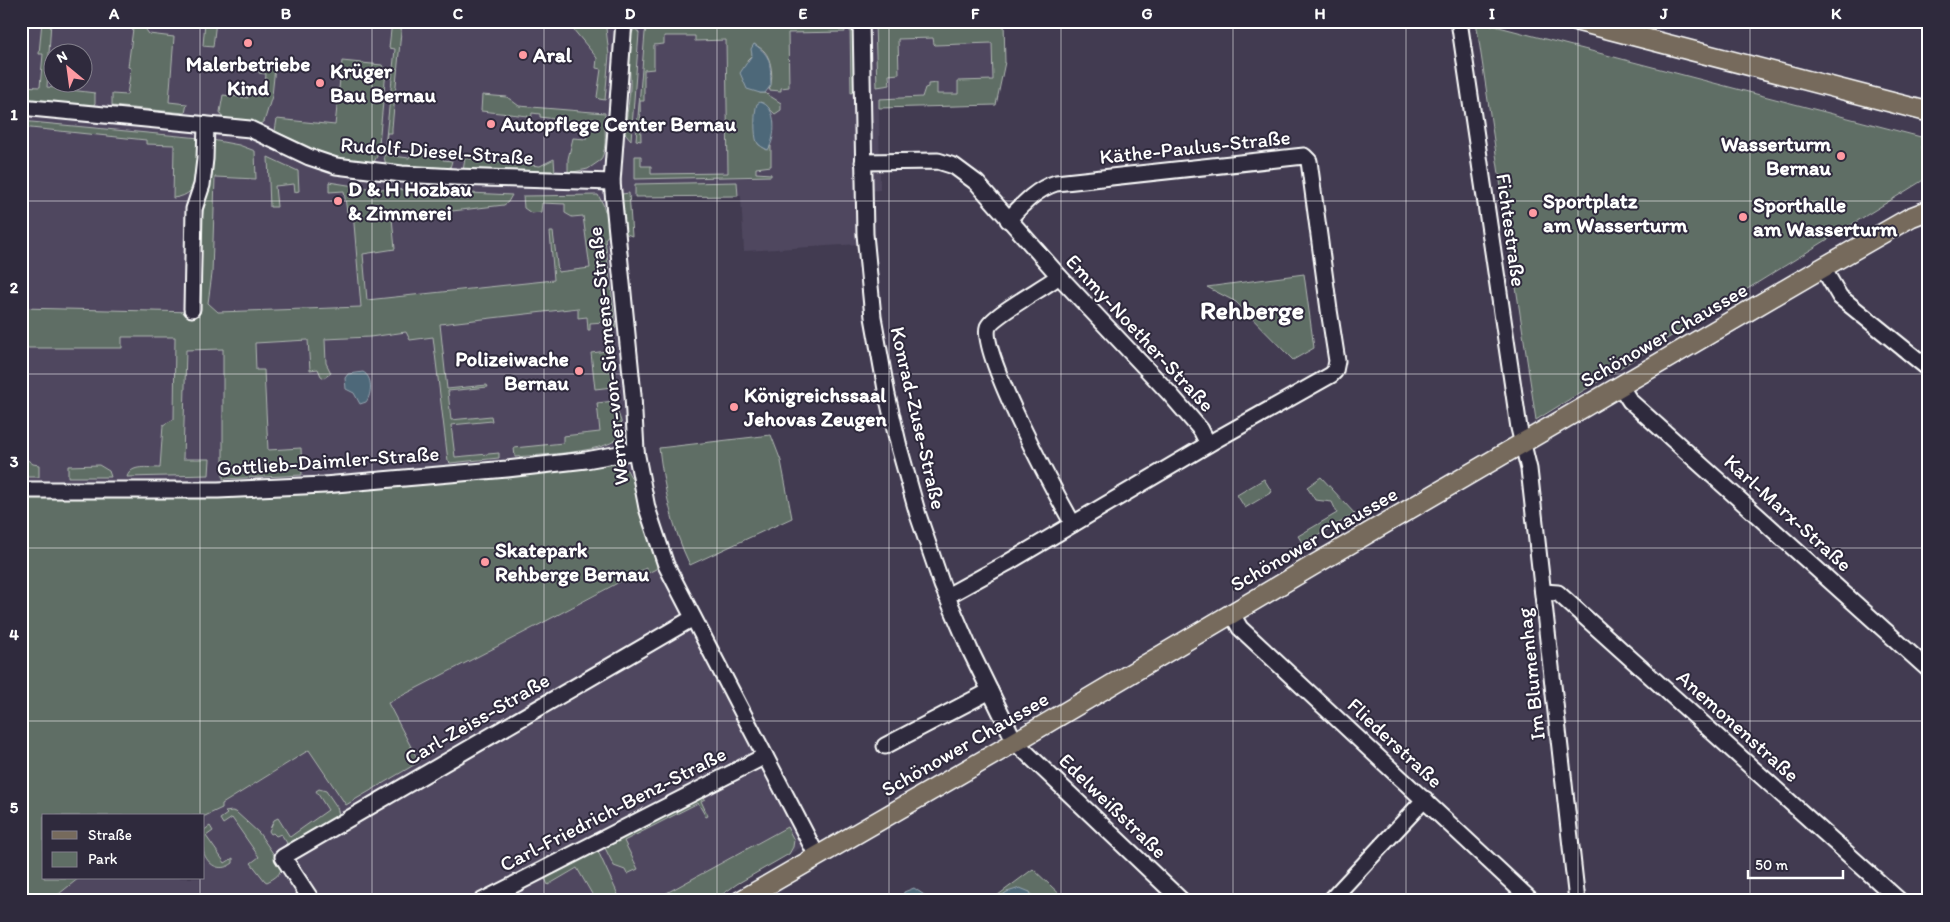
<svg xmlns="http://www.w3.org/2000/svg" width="1950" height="922" viewBox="0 0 1950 922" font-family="Itim,sans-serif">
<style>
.built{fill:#4f475f;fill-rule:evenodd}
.green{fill:#5f6e65;stroke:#afb6b2}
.water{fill:#4e6779;stroke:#95a4af}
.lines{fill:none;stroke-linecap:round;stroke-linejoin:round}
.minor-casing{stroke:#fff;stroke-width:19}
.major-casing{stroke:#fff;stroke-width:22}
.minor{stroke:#2f2a3d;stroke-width:15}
.major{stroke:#766a5c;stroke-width:19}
.grid{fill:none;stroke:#fff;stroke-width:1;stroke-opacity:0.55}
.poi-dot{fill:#ff9aa2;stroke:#2f2a3d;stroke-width:2}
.labels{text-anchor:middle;stroke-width:4;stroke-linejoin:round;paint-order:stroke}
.poi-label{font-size:21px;font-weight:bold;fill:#fff;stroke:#2f2a3d;text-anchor:start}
.street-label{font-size:21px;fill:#fff;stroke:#2f2a3d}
.district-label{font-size:26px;font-weight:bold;fill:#fff;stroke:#2f2a3d}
.neatline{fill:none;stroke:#fff;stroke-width:2}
.grid-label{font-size:16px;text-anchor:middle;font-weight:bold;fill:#fff}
</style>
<rect width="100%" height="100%" fill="#423b51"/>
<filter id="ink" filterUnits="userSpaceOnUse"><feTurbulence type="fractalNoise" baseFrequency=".02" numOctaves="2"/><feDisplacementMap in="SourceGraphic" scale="10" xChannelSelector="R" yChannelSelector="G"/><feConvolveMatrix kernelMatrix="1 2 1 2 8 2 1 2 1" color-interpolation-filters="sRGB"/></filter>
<g filter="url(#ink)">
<!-- built -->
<g class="built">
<path d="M 21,21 L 1004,22 L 1005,62 L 996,105 L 879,108 L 880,190 L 857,192 L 860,244 L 744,251 L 741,196 L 635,197 L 606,200 L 628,418 L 631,475 L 627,470 L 306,492 L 131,498 L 21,498 ZM 52,52 L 82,52 L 82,82 L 52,82 Z"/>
<polygon points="659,563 805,845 737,884 713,901 50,901 79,878 204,878 203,816 373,710"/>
</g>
<!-- green -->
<g class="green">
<polygon points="42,21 51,21 47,87 95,93 95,103 93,106 21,99 21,86 40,87 43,54 39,54"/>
<polygon points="134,21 140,21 149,34 174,37 169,102 187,104 185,113 112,106 112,94 127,95 131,68 128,67"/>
<polygon points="205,21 216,21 213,47 203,46"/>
<polygon points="392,21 402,21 392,128 392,133 387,133 385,153 386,155 409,158 411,154 443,157 443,160 452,161 449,171 386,165 384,157 395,49 389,48"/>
<polygon points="551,21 589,21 606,28 609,55 605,100 599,99 597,97 601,69 596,68 597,58 568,23"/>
<path d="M 652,21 L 840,21 L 844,26 L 845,32 L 788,33 L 789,87 L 781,88 L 781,91 L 769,90 C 774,80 772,59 764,51 C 761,48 757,46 754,44 L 752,55 L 747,60 L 755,90 L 760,93 L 765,93 L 781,103 L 781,110 L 775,114 L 763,103 L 758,144 L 767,150 L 771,146 L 771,166 L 756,168 L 756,173 L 771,174 L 771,176 L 635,179 L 635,156 L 641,156 L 641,166 L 651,166 L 651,174 L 728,173 L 726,40 L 695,41 L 695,36 L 664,36 L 664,44 L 654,45 L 654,69 L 644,70 L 644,101 L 640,101 L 641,141 L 636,140 L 645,33 L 647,26 Z"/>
<polygon points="877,21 1004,21 1005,62 996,105 879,108 879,99 922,97 925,88 928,87 928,84 937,83 937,94 958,94 958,81 993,80 992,43 935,45 934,44 933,38 898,39 899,74 889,75 890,85 877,87 875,23"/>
<polygon points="1476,21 1921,137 1925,179 1536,420"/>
<polygon points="850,22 854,31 856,91 851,93"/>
<path d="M 635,28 L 639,33 L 631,140 L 625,133 C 626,115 631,96 630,78 C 630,64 625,41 635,28 Z"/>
<polygon points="342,61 382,65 386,71 378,154 373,164 342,159 327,155 275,131 277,119 335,125"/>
<polygon points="259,65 275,67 272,96 264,122 257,125 222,117 220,112 223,95 248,98 248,94 264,95 266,74 259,73"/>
<path d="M 482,95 L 507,97 L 519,106 L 605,113 C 604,129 608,145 601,160 L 588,169 L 568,173 L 568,159 L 573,138 L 586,139 L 588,123 L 540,117 L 540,114 L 532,113 L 531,124 L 528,124 L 528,116 L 481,111 Z"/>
<path d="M 21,121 L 200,138 C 198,163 205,195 173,198 L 174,145 L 146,144 L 146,140 L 21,127 Z"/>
<path d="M 212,140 L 239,145 L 255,151 L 256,179 L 215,177 L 212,274 L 208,303 L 218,312 L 361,307 L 353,212 L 347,212 L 344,191 L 329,192 L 329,182 L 367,188 L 512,195 L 508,202 L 504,205 L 392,218 L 395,249 L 363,254 L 367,300 L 554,280 L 550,232 L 553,232 L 558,272 L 590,268 L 583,216 L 572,217 L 565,213 L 565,204 L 542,203 L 541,212 L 531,213 L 524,208 L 523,196 L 598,195 L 603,204 L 605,211 L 608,213 L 610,233 L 605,239 L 616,328 L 606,331 L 604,322 L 590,323 L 590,330 L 588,330 L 587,317 L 578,318 L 578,308 L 440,324 L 447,389 L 487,385 L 488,387 L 448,391 L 451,420 L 491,416 L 492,421 L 451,425 L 455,457 L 499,453 L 499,458 L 450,463 L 448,461 L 433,337 L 410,340 L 406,332 L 370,337 L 325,339 L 326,363 L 331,373 L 324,378 L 321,376 L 318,369 L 310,370 L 308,340 L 255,343 L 256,370 L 264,370 L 268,450 L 301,448 L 302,475 L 223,479 L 223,349 L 186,350 L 183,459 L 210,459 L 209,475 L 127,477 C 131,464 148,468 160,468 L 163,425 L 174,419 L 175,337 L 122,337 L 122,348 L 21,348 L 21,308 L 195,312 L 200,230 L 210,172 Z"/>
<polygon points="268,157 298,171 299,191 295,192 294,184 275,186 277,207 270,207"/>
<polygon points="465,158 540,166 554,159 555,173 463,171"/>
<polygon points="737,182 738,196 635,197 635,184"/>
<polygon points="629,193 632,236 624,233 622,194"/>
<polygon points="1304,274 1314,348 1293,360 1236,302 1207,287"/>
<polygon points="606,342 608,342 613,387 595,389 591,353 607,351"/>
<path d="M 614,401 C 616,412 625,423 621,434 C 615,453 535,455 515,457 L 514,448 L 563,443 L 563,436 L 600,432 L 597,403 Z"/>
<path d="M 771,435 L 781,461 L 792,518 L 690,565 C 672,528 664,488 659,448 Z"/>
<polygon points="21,455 33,464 39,465 39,477 21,477"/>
<polygon points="615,464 627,470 634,483 644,524 659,563 656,569 648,573 646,568 531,629 388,703 419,762 346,805 309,750 222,804 222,808 205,816 44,816 44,878 79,878 50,901 21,901 21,498 131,498 306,492"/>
<polygon points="99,465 109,471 111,477 68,477 68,466"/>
<polygon points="1321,477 1355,514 1303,544 1298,536 1337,513 1332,502 1315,500 1307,487"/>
<polygon points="1264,479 1272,492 1245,508 1237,495"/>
<polygon points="319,789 326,791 337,807 339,815 284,848 284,846 287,843 281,834 276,836 273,833 271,834 269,831 274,820 278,818 290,837 294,834 328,810 316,791"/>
<polygon points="702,794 705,799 701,801 708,816 706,817 698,803 624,841 638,869 627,874 625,870 614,866 604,846"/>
<path d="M 232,811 L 236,812 L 259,833 L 281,865 C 282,874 275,878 267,882 L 265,881 L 251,863 L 259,857 L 232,818 L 223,824 L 220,819 L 227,814 L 225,812 Z"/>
<path d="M 210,826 L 213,831 L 206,836 L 225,863 L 233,858 L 233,863 C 221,872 210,867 204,854 C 202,848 204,837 204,830 Z"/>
<polygon points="787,827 794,840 793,847 789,854 737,884 713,901 652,901"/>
<polygon points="597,849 621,901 596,901 577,868 548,885 544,876"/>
<polygon points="1033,869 1067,901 1034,901 1030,892 1007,892 994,901 990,901"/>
</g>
<!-- water -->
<g class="water">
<path d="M 754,44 C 772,56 770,64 771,85 L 765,93 L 760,93 L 747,89 L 740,73 L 752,55 L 751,49 Z"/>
<path d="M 760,102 C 778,106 776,138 768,150 C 764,148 759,146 757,142 C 754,136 754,111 757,104 Z"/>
<path d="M 363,372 C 373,377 372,394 366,402 L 360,404 L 354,393 L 346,389 L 345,378 L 348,374 Z"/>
<polygon points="914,888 933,901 902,901 904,892"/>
<polygon points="1020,888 1030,892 1034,901 994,901 1007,892"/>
</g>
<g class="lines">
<defs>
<g id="minor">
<polyline points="624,21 612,182 633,395 636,451 647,508 666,565 817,856"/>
<polyline points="861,21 865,234 873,317 887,395 899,447 918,515 942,585 970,650 1015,742 1182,901"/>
<polyline points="1459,21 1519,428 1529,469 1577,901"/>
<polyline points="21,107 250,129 309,157 336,166 402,174 456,177 612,182"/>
<polyline points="863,162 938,161 954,166 977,183 1059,276 1170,394 1201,430 1208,444"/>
<polyline points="1823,268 1840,297 1929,369"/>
<path d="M 1059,276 C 1045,287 993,315 988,327 C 979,353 1057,496 1073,524"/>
<polyline points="192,309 194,209 202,185 205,159 206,125"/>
<polyline points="1621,387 1630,401 1929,670"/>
<polyline points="21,490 218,490 324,485 507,469 586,460 636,451"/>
<polyline points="1543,592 1558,593 1900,901"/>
<path d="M 947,596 L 1007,563 L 1217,439 L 1331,375 L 1335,371 L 1337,361 L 1329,310 L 1309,161 L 1304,156 L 1056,183 C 1036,189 1022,205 1008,220"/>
<polyline points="1232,614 1240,628 1532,901"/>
<polyline points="885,746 990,691"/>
<polyline points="312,901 283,857 693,618"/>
<polyline points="482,901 765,756"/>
<polyline points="1330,901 1425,799"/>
</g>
<g id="major">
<polyline points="1577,21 1929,112"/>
<polyline points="740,901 1015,742 1312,566 1817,271 1911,217 1929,210"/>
</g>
</defs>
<!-- minor casing -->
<use href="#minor" class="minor-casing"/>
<!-- major casing -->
<use href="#major" class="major-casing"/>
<!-- minor -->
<use href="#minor" class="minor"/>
<!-- major -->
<use href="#major" class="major"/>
</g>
</g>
<!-- grid -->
<path class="grid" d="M 200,21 L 200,816M 372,21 L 372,901M 544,21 L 544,901M 717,21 L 717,901M 889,21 L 889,901M 1061,21 L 1061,901M 1233,21 L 1233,901M 1406,21 L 1406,901M 1578,21 L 1578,901M 1750,21 L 1750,901M 21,201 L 1929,201M 21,374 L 1929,374M 21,548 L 1929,548M 21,721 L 1929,721M 200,878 L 200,901"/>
<!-- markers -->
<g class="poi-dot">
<circle cx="248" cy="43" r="5"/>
<circle cx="523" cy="55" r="5"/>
<circle cx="320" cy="83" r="5"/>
<circle cx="491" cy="124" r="5"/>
<circle cx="1841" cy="156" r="5"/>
<circle cx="338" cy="201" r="5"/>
<circle cx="1533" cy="213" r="5"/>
<circle cx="1743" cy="217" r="5"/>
<circle cx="579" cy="371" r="5"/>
<circle cx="734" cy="407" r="5"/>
<circle cx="485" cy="562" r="5"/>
</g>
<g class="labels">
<!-- poi labels -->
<g class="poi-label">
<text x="533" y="62">Aral</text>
<text x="248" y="71" text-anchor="middle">Malerbetriebe<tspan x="248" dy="24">Kind</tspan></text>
<text x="330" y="78">Krüger<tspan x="330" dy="24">Bau Bernau</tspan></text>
<text x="501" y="131">Autopflege Center Bernau</text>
<text x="1831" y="151" text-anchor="end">Wasserturm<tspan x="1831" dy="24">Bernau</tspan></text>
<text x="348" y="196">D &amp; H Hozbau<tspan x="348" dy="24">&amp; Zimmerei</tspan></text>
<text x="1543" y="208">Sportplatz<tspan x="1543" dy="24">am Wasserturm</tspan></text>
<text x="1753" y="212">Sporthalle<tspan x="1753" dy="24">am Wasserturm</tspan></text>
<text x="569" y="366" text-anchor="end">Polizeiwache<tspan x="569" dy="24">Bernau</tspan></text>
<text x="744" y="402">Königreichssaal<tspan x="744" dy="24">Jehovas Zeugen</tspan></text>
<text x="495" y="557">Skatepark<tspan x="495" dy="24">Rehberge Bernau</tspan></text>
</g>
<!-- street labels -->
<g class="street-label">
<text transform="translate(1195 147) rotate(-6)" y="7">Käthe-Paulus-Straße</text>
<text transform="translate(437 151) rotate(4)" y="7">Rudolf-Diesel-Straße</text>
<text transform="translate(1511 230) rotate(82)" y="7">Fichtestraße</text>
<text transform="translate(1140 333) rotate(47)" y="7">Emmy-Noether-Straße</text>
<text transform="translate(1664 335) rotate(-30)" y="7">Schönower Chaussee</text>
<text transform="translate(608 356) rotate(-96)" y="7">Werner-von-Siemens-Straße</text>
<text transform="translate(918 418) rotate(77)" y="7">Konrad-Zuse-Straße</text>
<text transform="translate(328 461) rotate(-4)" y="7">Gottlieb-Daimler-Straße</text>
<text transform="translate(1788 513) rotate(42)" y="7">Karl-Marx-Straße</text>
<text transform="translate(1314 539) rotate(-30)" y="7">Schönower Chaussee</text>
<text transform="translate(1531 674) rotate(-96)" y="7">Im Blumenhag</text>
<text transform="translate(477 719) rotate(-30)" y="7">Carl-Zeiss-Straße</text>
<text transform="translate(1738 726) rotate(42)" y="7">Anemonenstraße</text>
<text transform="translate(1395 743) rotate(43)" y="7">Fliederstraße</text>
<text transform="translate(965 744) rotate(-30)" y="7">Schönower Chaussee</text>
<text transform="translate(1113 806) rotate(44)" y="7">Edelweißstraße</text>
<text transform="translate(613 809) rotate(-27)" y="7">Carl-Friedrich-Benz-Straße</text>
</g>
<!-- district labels -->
<g class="district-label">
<text x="1252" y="319">Rehberge</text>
</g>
</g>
<!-- margin -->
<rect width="1950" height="922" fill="none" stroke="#2f2a3d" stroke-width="55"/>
<!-- legend -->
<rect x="42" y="814" width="162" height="65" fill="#2f2a3d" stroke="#827f8b"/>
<rect x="52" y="831" width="25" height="8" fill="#766a5c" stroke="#827f8b"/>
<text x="88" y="840" font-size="15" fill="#ffffff">Straße</text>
<rect x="52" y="852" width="25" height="15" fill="#5f6e65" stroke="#827f8b"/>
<text x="88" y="864" font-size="15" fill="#ffffff">Park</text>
<!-- north arrow -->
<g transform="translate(68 68) rotate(331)"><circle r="24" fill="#2f2a3d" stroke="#827f8b"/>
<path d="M0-4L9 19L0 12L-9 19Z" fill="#ff9aa2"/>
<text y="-8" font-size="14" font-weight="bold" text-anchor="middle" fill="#ffffff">N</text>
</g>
<!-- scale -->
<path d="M1748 870v8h95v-8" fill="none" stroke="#ffffff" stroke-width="2.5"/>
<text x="1755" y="870" font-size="15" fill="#ffffff" stroke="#2f2a3d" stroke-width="4" paint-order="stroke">50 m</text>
<rect x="28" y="28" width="1894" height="866" class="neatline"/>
<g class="grid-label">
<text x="114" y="19">A</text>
<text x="286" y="19">B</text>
<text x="458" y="19">C</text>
<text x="630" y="19">D</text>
<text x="803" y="19">E</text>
<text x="975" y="19">F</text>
<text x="1147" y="19">G</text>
<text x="1320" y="19">H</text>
<text x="1492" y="19">I</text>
<text x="1664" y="19">J</text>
<text x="1836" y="19">K</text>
<text x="14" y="120">1</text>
<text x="14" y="293">2</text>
<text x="14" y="467">3</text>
<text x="14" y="640">4</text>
<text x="14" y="813">5</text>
</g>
</svg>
